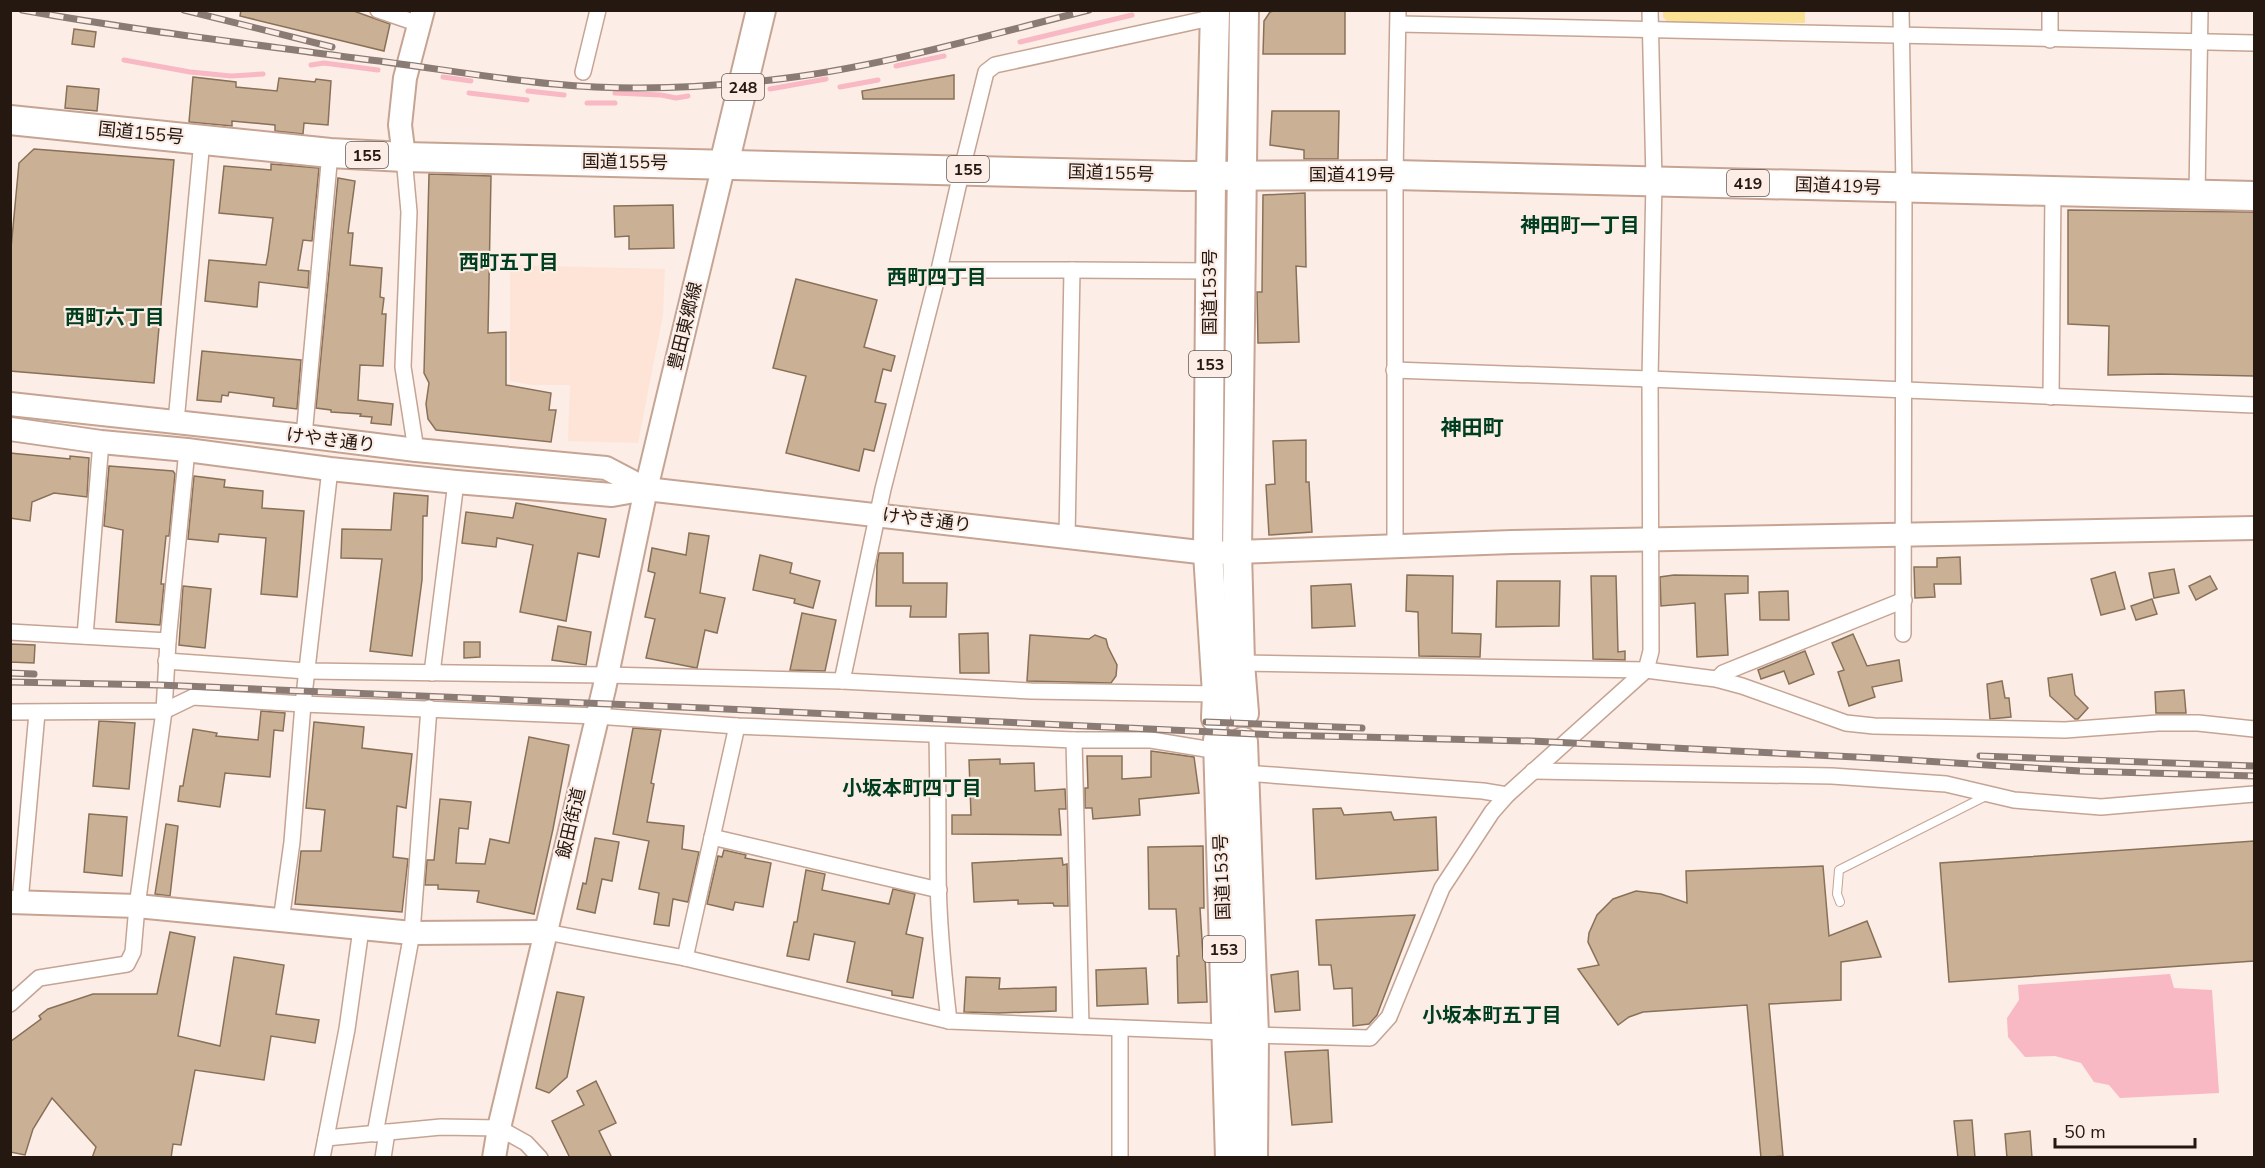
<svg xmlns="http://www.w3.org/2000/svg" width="2265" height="1168" viewBox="0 0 2265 1168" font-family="'Nunito Sans','Noto Sans JP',sans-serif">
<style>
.built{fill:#fee4d6}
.green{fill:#fbe193}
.water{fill:#f8b8c4}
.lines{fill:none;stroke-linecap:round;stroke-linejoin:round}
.stream{stroke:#f8b8c4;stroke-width:5}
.building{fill:#cab196;stroke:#887158;stroke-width:1.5}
.lane-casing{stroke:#c6a493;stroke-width:10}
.street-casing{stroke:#c6a493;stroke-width:18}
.secondary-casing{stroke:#c6a493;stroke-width:26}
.highway-casing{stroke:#c6a493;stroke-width:32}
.lane{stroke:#fff;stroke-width:8}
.street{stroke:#fff;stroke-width:15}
.secondary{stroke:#fff;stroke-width:22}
.highway{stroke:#fff;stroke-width:28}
.rail-casing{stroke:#8a7c75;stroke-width:7}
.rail{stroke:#fcede6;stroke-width:4.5;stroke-dasharray:14;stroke-linecap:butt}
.labels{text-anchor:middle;stroke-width:4.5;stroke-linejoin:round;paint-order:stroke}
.shield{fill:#fcede6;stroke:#655851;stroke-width:1.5}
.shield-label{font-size:16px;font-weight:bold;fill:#241811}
.street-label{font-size:18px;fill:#241811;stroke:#fcede6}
.neighbourhood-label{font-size:20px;font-weight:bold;fill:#003e20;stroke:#fcede6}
.quarter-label{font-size:21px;font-weight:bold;fill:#003e20;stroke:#fcede6}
</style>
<rect width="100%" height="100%" fill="#fcede6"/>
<!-- built -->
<polygon class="built" points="510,265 665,269 663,315 638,443 568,441 570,385 531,385 510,381"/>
<!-- green -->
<polygon class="green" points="1663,10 1805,11 1805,23 1668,22 1663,17"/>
<!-- water -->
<polygon class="water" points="2170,974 2174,988 2212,990 2219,1093 2120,1098 2109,1085 2094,1082 2081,1063 2055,1056 2025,1057 2008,1037 2007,1018 2019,1000 2018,985"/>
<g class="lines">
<!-- stream -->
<g class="stream">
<polyline points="1020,42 1132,15"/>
<polyline points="124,60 190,72 231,76 263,74"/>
<polyline points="311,65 324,63 378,70"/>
<polyline points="896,66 944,56"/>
<polyline points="443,77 471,81"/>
<polyline points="840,87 878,80"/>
<polyline points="770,89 826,79"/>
<polyline points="528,91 564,95"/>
<polyline points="469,93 527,100"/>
<polyline points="615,93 661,95 676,98 688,96"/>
<polyline points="587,103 615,103"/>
</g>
</g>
<!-- building -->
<g class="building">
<polygon points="241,10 351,10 390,24 384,51 240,16"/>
<polygon points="1277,10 1345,10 1345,54 1263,54 1264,21 1270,12"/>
<polygon points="74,29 96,32 94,47 72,44"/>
<polygon points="954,75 954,99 863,99 862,91"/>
<polygon points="193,77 236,82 236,87 277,91 279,78 315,82 316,79 331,81 328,125 304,123 303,134 275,131 275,125 232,121 232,126 189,122"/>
<polygon points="67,86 99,89 97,111 65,108"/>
<polygon points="1272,111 1339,111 1338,159 1304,159 1304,150 1270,145"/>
<polygon points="34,149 174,160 154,383 10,371 10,259 19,163"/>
<polygon points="271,164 319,168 312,241 303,240 298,270 309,271 308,288 259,282 257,307 205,301 209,260 266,265 268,255 273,218 219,213 224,166 271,170"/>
<polygon points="429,174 491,176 488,333 506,332 506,385 551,393 549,410 556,410 551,442 436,430 428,419 426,404 429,383 424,373"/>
<polygon points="338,178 355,181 348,233 353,233 350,265 382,268 380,297 384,298 382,314 386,314 383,366 360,365 358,400 393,404 391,425 371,423 372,417 360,416 361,414 331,412 331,410 316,408"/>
<polygon points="1305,193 1306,267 1296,266 1299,342 1258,343 1257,292 1262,292 1263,195"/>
<polygon points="673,205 674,248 629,249 629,236 615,237 614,206"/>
<polygon points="2068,210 2254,212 2254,376 2160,374 2108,375 2109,326 2068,324"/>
<polygon points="796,279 877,300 864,347 895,356 891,371 883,369 875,402 886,404 874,451 864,449 859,471 786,453 806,376 773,368"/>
<polygon points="202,351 301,360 297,409 273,406 274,398 229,392 228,396 222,395 221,402 197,400"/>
<polygon points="1306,440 1306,482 1309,482 1312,532 1269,535 1266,485 1275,484 1273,441"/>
<polygon points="10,453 70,459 70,456 89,458 87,497 54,493 32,502 30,521 10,518"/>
<polygon points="109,466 173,471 175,474 169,536 166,536 161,584 164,584 160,625 116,622 123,530 104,526"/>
<polygon points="194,476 225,480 224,487 263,491 262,508 304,511 297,597 261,594 266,538 219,534 218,542 188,539"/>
<polygon points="394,493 428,496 427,516 423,516 422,580 412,656 370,651 382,559 341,558 342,529 391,530"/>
<polygon points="516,503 606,519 599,557 578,553 566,621 520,612 533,545 497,538 496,547 462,543 466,512 513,518"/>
<polygon points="689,533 709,536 700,593 725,598 717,633 705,630 697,668 646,658 655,619 645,617 655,573 648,571 652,548 686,555"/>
<polygon points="879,553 903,553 903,583 947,583 946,617 910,617 911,606 876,606 877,565"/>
<polygon points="760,555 792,563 790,573 820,581 813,608 794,603 795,599 753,590"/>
<polygon points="1960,557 1961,584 1934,584 1935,597 1915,598 1914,567 1937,567 1937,558"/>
<polygon points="2174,569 2179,593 2154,598 2149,573"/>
<polygon points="2115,572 2125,609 2101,615 2091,579"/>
<polygon points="1407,575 1453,576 1452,633 1481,634 1480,657 1419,656 1418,612 1406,611"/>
<polygon points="1674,575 1748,576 1748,593 1725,594 1728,655 1697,657 1695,603 1661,606 1660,577"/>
<polygon points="1591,576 1616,576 1618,652 1625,651 1625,660 1593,659"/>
<polygon points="2210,576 2217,589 2196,600 2189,586"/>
<polygon points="1497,581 1560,581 1559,626 1496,627"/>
<polygon points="1351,584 1355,626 1312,628 1311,586"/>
<polygon points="183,586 211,589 205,648 179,645"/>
<polygon points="1788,591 1789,620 1760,620 1759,592"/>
<polygon points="2152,599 2157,614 2136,620 2131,606"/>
<polygon points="802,613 836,620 825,671 790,670"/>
<polygon points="558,626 591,632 586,665 552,660"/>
<polygon points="988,633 989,673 960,673 959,634"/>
<polygon points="1853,634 1867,666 1899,660 1902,681 1872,687 1875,697 1849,706 1838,672 1844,670 1832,643"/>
<polygon points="1030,635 1089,639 1095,635 1106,639 1108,647 1117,665 1116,676 1111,683 1027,681"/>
<polygon points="464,642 480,642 480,657 464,658"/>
<polygon points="10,644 35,645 34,663 10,662"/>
<polygon points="1805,651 1814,674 1789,684 1784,671 1761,679 1758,670"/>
<polygon points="2072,674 2075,695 2088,708 2078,719 2075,719 2050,696 2048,678"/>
<polygon points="2002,681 2005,698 2009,698 2011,717 1990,719 1987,684"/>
<polygon points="2184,690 2186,713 2156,713 2155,692"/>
<polygon points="261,711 285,713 283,731 274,730 270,777 225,773 220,807 178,801 180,786 183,786 193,729 217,733 216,736 258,740"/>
<polygon points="99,721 135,723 129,789 93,786"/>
<polygon points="314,722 364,727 362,748 412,754 406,808 397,806 393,857 408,859 402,912 295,904 301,851 321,851 325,810 306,808"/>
<polygon points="633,728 661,730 651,783 654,784 647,822 684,826 682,849 699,852 688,902 673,899 669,926 654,924 659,893 639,889 649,841 613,834"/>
<polygon points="529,737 569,745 553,829 534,914 477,902 479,891 438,889 438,885 425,885 427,860 434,860 440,799 471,802 468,829 459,828 456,863 485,864 490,839 509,843"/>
<polygon points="1151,751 1194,757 1199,793 1139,799 1140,815 1093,819 1092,808 1085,808 1085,788 1088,788 1087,756 1122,756 1122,779 1151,777"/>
<polygon points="1000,759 1000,764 1034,763 1035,791 1065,789 1066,809 1059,809 1061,835 952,834 952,815 971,815 969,760"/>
<polygon points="1341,808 1344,815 1391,812 1394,820 1436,817 1438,870 1316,879 1313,809"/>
<polygon points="89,814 127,817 122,876 84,872"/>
<polygon points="166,824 178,826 170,896 155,894"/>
<polygon points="595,838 619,842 612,881 602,879 595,913 577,909 583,883 586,884"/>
<polygon points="2254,841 2254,961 1949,982 1940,863"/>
<polygon points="1203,846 1204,908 1200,908 1203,956 1205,956 1207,1002 1178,1003 1177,956 1179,956 1176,909 1149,909 1148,847"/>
<polygon points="724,850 746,855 745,858 771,863 763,907 735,902 733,910 707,904 718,856 722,857"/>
<polygon points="1062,858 1063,865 1067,864 1068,906 1054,906 1053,903 1018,904 1018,900 974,902 972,863"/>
<polygon points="1823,866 1829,936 1867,921 1881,957 1841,962 1841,1000 1769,1004 1783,1156 1761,1158 1747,1005 1643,1012 1629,1017 1618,1025 1578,969 1599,965 1588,942 1589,933 1597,915 1613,899 1636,891 1661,894 1687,903 1686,871"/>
<polygon points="806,870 825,874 822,890 889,904 893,889 915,894 906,934 923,938 913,998 892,995 892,991 847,982 855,942 814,934 809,960 787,956 794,922 797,922"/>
<polygon points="1415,915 1377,1015 1369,1024 1353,1026 1352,988 1334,989 1331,965 1319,965 1316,920"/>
<polygon points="170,932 195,937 178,1036 220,1046 234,957 284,965 276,1014 319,1020 315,1043 271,1036 264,1080 195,1070 181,1145 173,1144 171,1158 92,1158 96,1147 52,1098 33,1129 25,1155 10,1152 10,1042 41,1019 39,1016 48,1009 93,994 157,994"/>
<polygon points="1146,968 1148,1004 1097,1006 1096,970"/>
<polygon points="1298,971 1300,1010 1275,1012 1271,975"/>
<polygon points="966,977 1000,978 999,989 1056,987 1056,1011 998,1013 964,1012"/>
<polygon points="557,992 584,997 567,1077 549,1093 536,1088"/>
<polygon points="1328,1050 1332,1122 1292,1125 1285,1052"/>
<polygon points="596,1081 616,1123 599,1131 612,1158 570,1158 552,1121 584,1105 577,1091"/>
<polygon points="1972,1120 1975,1158 1958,1158 1954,1121"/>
<polygon points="2030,1131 2032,1158 2007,1158 2005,1134"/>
</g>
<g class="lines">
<defs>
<polyline id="lane" points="1840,902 1837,894 1839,870 1986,796"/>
<g id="street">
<polyline points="378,10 419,24"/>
<polyline points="1901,10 1904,188 1903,634"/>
<polyline points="2050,10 2050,40"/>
<polyline points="1215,17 995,65 986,72 962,169 939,270 883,489 842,681 1031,691 1217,694"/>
<polyline points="1399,24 2254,43"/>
<polyline points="583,72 598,10"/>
<polyline points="404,157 409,212 403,367 416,450"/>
<polyline points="2197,195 2200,10"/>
<polyline points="939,270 1072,270 1067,537"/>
<polyline points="1072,270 1211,271"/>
<polyline points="1394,370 1650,379 2254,405"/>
<polyline points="2051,397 2053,191"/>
<polyline points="176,422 202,140"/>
<polyline points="304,436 330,153"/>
<polyline points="1395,547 1395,175 1398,10"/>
<polyline points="10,632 168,641"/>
<polyline points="85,636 101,442"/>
<polyline points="166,661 307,671 606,675 842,681"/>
<polyline points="1240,663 1646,670 1716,679 1742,686 1846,723 1874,726 2065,730 2158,723 2198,723 2254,729"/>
<polyline points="432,673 456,482"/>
<polyline points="1717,679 1723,673 1904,600"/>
<polyline points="10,712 164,711 193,697 303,704 596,716 737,726 1074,740 1151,740 1218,751"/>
<path d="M 937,735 C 938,780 938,824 938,869 C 938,920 943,970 949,1021"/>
<polyline points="1074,740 1081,1026"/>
<polyline points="1533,771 1832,776 1946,784 2014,800 2101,807 2254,794"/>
<polyline points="1245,773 1483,791 1507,795"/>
<polyline points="712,837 939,890"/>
<polyline points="20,902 37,713"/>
<polyline points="281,921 292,842 303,704 330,469"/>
<polyline points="546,932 685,958 949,1021 1226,1032"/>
<polyline points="685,958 737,726"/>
<polyline points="10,1004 39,978 127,964 133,952 137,906 164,711 168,641 187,450"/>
<polyline points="1254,1035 1370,1038 1389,1017 1442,888 1492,812 1507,795 1646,670 1651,651 1650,379 1654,181 1650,10"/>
<polyline points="375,1134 412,933 429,708"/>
<polyline points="326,1138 441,1127 499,1128 526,1143 540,1158"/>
<polyline points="322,1158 347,1029 361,929"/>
<polyline points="383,1158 387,1132"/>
<polyline points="1120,1158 1120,1028"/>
</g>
<g id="secondary">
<polyline points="404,157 400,125 405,78 423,10"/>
<polyline points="10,404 304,436 416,450 606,468 646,489"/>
<polyline points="10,429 101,442 187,450 330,469 456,482 612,495 646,489 1208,553 1512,542 2254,528"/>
<polyline points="10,902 137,906 412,933 546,932"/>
<polyline points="494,1158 499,1128 604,689 646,489 724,164"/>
</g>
<g id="highway">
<polyline points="1215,10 1211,174 1208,553 1217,694 1216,718"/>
<polyline points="1244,10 1237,552 1240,663 1244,713"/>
<polyline points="10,120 330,153 404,157 1185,176 1395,175 2254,196"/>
<polyline points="724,164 761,10"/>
<polyline points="1218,740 1230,1158"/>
<polyline points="1243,742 1254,1035 1253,1158"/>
</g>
</defs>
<!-- lane casing -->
<use href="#lane" class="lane-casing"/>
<!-- street casing -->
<use href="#street" class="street-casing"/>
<!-- secondary casing -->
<use href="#secondary" class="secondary-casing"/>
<!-- highway casing -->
<use href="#highway" class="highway-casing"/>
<!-- lane -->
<use href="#lane" class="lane"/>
<!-- street -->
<use href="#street" class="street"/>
<!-- secondary -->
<use href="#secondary" class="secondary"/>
<!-- highway -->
<use href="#highway" class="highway"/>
<defs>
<g id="rail">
<path d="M 22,10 C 133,30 244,43 355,58 C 422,66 488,78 554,84 C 626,91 700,88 771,80 C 878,68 984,36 1089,10"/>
<polyline points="184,10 332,47"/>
<polyline points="10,673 34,674"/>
<polyline points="10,682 159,685 704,708 1277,735 1531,741 1877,758 2080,771 2254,776"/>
<polyline points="1206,722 1362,728"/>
<polyline points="1980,756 2254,766"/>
</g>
</defs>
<!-- rail casing -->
<use href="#rail" class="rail-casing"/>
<!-- rail -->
<use href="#rail" class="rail"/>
</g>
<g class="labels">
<!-- shield labels -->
<g class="shield">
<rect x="722" y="74" width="42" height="26" rx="4.5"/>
<rect x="346" y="142" width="42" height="26" rx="4.5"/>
<rect x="947" y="156" width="42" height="26" rx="4.5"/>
<rect x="1727" y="170" width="42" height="26" rx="4.5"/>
<rect x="1189" y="351" width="42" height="26" rx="4.5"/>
<rect x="1203" y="936" width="42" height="26" rx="4.5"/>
</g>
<g class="shield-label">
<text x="743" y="93">248</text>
<text x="367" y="161">155</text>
<text x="968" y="175">155</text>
<text x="1748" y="189">419</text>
<text x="1210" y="370">153</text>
<text x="1224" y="955">153</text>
</g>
<!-- street labels -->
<g class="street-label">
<text transform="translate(141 133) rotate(6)" y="6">国道155号</text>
<text transform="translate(625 162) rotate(1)" y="6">国道155号</text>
<text transform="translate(1111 173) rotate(2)" y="6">国道155号</text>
<text x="1352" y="181">国道419号</text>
<text transform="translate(1838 186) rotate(2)" y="6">国道419号</text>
<text transform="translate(1210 292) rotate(-90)" y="6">国道153号</text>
<text transform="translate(685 326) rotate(-76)" y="6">豊田東郷線</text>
<text transform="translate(331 440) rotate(7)" y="6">けやき通り</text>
<text transform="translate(927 520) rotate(7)" y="6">けやき通り</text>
<text transform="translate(571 823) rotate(-77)" y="6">飯田街道</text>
<text transform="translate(1222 877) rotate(-92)" y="6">国道153号</text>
</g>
<!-- neighbourhood labels -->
<g class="neighbourhood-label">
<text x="1580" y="232">神田町一丁目</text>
<text x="509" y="269">西町五丁目</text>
<text x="937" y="284">西町四丁目</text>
<text x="115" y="324">西町六丁目</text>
<text x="912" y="795">小坂本町四丁目</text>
<text x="1492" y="1022">小坂本町五丁目</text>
</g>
<!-- quarter labels -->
<g class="quarter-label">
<text x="1472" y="435">神田町</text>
</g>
</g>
<!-- border -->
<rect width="2265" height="1168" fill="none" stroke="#241811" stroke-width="24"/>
<!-- scale -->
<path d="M2055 1138v9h140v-9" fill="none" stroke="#241811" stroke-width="3"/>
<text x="2064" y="1138" font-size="18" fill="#241811" stroke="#fcede6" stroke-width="4.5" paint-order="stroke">50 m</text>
</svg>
